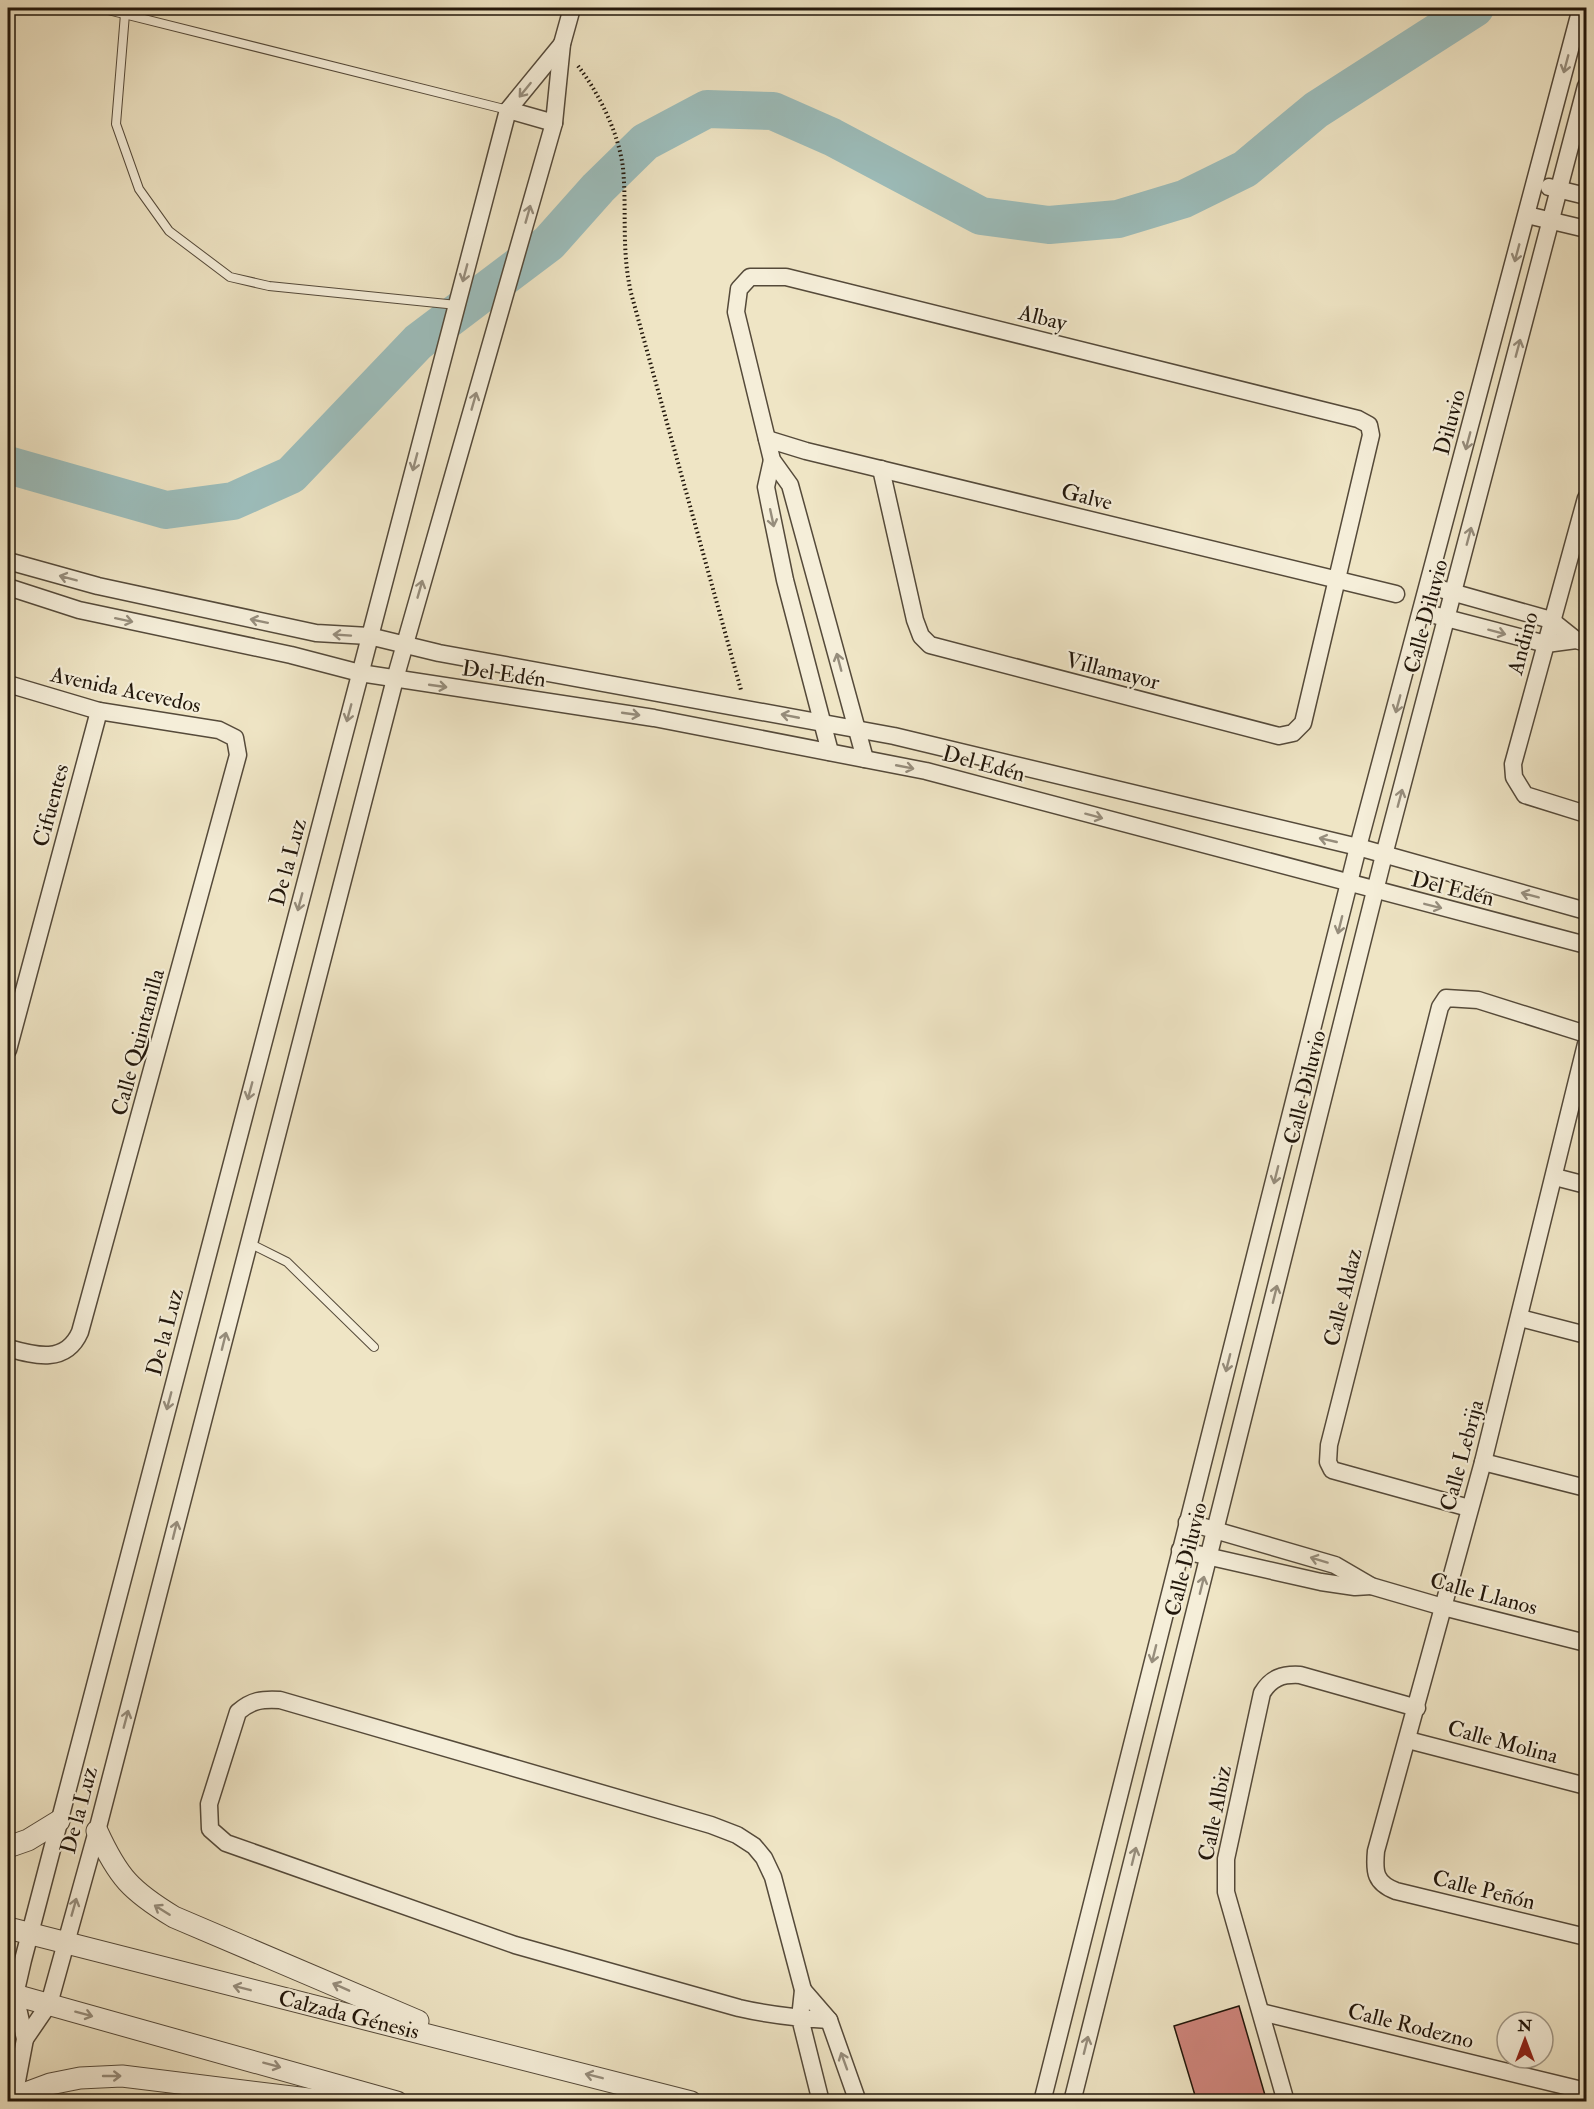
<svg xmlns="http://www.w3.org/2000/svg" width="1594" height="2109" viewBox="0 0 1594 2109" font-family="'IM FELL Double Pica',serif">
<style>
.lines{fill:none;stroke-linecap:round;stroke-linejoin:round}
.river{stroke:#9cbdbb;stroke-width:38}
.building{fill:#cf867d;stroke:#22170b;stroke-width:1.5}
.service-casing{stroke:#554a3a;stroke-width:10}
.minor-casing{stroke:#554a3a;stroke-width:19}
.tertiary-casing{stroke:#554a3a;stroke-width:23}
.path{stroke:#22170b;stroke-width:4;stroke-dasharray:1.5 3;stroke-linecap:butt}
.service{stroke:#f5eed9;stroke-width:8}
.minor{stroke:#f5eed9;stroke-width:16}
.tertiary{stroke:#f5eed9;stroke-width:21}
.oneway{stroke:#968d7c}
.labels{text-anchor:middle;stroke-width:4.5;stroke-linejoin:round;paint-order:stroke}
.street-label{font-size:22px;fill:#22170b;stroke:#f5eed9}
</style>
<rect width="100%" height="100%" fill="#efe5c5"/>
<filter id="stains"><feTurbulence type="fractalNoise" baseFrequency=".00333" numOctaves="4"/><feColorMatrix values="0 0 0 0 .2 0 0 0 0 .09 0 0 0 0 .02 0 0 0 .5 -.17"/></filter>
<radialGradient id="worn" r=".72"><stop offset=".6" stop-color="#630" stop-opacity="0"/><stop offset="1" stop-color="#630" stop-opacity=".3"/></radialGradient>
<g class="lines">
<!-- river -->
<polyline class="river" points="8,465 166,510 233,501 291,475 418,342 549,243 598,188 645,142 707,109 773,111 832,137 981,216 1049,225 1118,219 1184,199 1245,169 1316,110 1475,8"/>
</g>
<!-- building -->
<polygon class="building" points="1239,2006 1267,2102 1197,2102 1174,2026"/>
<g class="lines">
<defs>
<g id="service">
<polyline points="100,8 508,110"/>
<polyline points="125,14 116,124 139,189 169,231 230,277 269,286 457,305"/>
<polyline points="249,1243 287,1262 374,1347"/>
</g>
<g id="minor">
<polyline points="508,110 554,123"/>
<polyline points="1549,187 1586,196"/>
<polyline points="1527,215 1586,229"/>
<polyline points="767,439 806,451 1396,594"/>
<polyline points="772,460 766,487 769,502 785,580 830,752"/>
<polyline points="1586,498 1513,764 1514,777 1525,795 1586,814"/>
<polyline points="8,561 98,586 316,633 369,636 439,653 894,736 1358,847 1586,911"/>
<polyline points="1430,586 1551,620 1576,640"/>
<polyline points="8,587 79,610 291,655 360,673 654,718 926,771 1586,945"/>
<polyline points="1423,612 1546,644 1576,640 1586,643"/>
<path d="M 8,684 L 99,711 L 219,730 L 235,738 L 238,755 L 80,1332 C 66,1364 36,1356 8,1348"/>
<polyline points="865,759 790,485 772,460 736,312 739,289 750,277 786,277 1358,419 1369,425 1371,435 1303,723 1293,733 1279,736 930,645 921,636 915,620 881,469"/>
<path d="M 1586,1044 L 1483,1462 L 1376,1851 C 1374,1872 1375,1883 1396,1891 L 1586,1937"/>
<polyline points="8,1050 99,711"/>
<polyline points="1555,1177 1586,1185"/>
<polyline points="1520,1318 1586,1335"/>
<polyline points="1483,1462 1586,1488"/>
<polyline points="1469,1508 1332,1470 1328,1462 1329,1445 1440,1007 1446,998 1478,1000 1586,1034"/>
<polyline points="1187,1522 1335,1565 1371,1586 1443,1607 1586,1643"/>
<polyline points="1180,1550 1321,1582 1355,1587 1371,1586"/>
<polyline points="1408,1740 1586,1786"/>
<polyline points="803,1990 829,2020 858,2102"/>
<polyline points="1261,2012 1586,2091"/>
<polyline points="25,2039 49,2004 97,1831 395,679 554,123 562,44 572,8"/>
<polyline points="13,2102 25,2039 15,1995 23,1960 508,110 562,44"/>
<path d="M 821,2102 L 800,2018 L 803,1990 L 773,1877 L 764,1858 L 754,1846 L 737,1835 L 711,1825 L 280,1700 C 262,1699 252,1700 238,1712 L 209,1804 L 210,1829 L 226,1843 L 515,1945 L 739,2008 C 769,2015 798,2018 829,2020"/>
<polyline points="1042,2102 1358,847 1581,8"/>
<polyline points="1072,2102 1384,855 1586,86"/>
<path d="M 1286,2102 L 1226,1892 L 1226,1859 L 1262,1693 C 1271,1678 1282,1674 1300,1675 L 1417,1708"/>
</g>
<g id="tertiary">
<path d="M 97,1831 C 118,1877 131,1891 174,1917 L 418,2021"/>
<polyline points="8,1847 28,1840 59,1821"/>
<polyline points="8,1928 691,2102"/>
<polyline points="8,1993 397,2102"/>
<polyline points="15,2097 50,2084 80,2078 122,2076 333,2102"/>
</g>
</defs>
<!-- service casing -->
<use href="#service" class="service-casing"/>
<!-- minor casing -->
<use href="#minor" class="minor-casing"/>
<!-- tertiary casing -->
<use href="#tertiary" class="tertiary-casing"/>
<!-- path -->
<path class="path" d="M 578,66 C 599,93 619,134 623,168 C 627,212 621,248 631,293 L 741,690"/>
<!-- service -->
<use href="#service" class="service"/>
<!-- minor -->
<use href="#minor" class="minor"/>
<!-- tertiary -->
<use href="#tertiary" class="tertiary"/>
</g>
<!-- one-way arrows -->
<defs><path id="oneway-shaft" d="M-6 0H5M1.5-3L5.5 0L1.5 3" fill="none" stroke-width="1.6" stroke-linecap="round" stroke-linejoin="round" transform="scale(1.5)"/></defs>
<g class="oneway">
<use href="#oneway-shaft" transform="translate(1566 64) rotate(105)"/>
<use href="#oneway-shaft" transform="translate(525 90) rotate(129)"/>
<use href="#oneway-shaft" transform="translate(528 214) rotate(-74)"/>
<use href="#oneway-shaft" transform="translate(1517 253) rotate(105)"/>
<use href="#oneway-shaft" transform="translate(465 273) rotate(105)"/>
<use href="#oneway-shaft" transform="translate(1518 348) rotate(-75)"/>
<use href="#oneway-shaft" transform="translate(474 401) rotate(-74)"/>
<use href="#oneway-shaft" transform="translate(1468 441) rotate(105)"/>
<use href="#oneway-shaft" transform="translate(415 462) rotate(105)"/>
<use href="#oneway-shaft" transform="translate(772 518) rotate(78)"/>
<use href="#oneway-shaft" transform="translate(1469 536) rotate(-75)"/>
<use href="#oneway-shaft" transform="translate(68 578) rotate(-165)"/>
<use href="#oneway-shaft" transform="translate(420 589) rotate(-74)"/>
<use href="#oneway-shaft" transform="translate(124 620) rotate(12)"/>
<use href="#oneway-shaft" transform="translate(259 621) rotate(-168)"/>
<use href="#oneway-shaft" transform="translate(1497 632) rotate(15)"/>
<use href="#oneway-shaft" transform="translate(342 635) rotate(-176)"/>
<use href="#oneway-shaft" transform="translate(839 662) rotate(-105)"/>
<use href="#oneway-shaft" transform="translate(438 686) rotate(8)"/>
<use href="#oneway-shaft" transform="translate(1398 704) rotate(105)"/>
<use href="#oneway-shaft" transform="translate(349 713) rotate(105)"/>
<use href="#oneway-shaft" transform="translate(631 714) rotate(8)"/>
<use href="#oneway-shaft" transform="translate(790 716) rotate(-169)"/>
<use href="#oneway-shaft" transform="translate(905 767) rotate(11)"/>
<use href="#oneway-shaft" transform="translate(1400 798) rotate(-75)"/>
<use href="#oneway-shaft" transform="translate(1094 816) rotate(15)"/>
<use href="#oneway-shaft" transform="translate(1328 840) rotate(-167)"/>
<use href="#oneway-shaft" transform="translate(1530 895) rotate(-165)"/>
<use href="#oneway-shaft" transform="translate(300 902) rotate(105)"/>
<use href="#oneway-shaft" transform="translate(1433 906) rotate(14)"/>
<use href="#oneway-shaft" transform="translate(1340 925) rotate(104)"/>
<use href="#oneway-shaft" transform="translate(250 1091) rotate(105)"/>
<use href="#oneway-shaft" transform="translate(1276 1175) rotate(104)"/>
<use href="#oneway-shaft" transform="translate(1275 1294) rotate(-76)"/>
<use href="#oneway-shaft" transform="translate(224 1341) rotate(-76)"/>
<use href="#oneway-shaft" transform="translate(1228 1363) rotate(104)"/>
<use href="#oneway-shaft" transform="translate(169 1401) rotate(105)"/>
<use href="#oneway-shaft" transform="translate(175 1530) rotate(-76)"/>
<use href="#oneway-shaft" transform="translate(1319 1560) rotate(-163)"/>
<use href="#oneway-shaft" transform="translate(1202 1585) rotate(-76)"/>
<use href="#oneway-shaft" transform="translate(1154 1654) rotate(104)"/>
<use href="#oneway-shaft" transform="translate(126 1719) rotate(-75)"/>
<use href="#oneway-shaft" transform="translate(1134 1856) rotate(-76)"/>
<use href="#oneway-shaft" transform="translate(74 1907) rotate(-74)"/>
<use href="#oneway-shaft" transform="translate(162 1910) rotate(-148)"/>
<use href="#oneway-shaft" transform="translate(341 1987) rotate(-156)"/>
<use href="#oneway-shaft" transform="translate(242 1988) rotate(-166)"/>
<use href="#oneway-shaft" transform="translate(84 2014) rotate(15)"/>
<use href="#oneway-shaft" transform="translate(1086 2045) rotate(-76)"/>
<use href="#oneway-shaft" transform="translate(844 2061) rotate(-110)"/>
<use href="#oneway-shaft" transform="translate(272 2065) rotate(15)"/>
<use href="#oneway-shaft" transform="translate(112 2076)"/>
<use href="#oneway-shaft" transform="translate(594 2076) rotate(-166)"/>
</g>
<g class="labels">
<!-- street labels -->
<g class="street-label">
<text transform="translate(1043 317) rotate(14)" y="8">Albay</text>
<text transform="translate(1449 422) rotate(-75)" y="8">Diluvio</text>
<text transform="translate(1087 496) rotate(14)" y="8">Galve</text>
<text transform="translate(1425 616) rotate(-75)" y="8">Calle Diluvio</text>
<text transform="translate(1522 643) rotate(-75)" y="8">Andino</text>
<text transform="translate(1113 670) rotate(14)" y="8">Villamayor</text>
<text transform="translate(504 673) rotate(8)" y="8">Del Edén</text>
<text transform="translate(126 689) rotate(12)" y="8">Avenida Acevedos</text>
<text transform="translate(984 763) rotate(15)" y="8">Del Edén</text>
<text transform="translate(50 805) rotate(-75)" y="8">Cifuentes</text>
<text transform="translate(287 862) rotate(-75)" y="8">De la Luz</text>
<text transform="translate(1453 888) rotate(14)" y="8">Del Edén</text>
<text transform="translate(137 1042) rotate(-75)" y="8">Calle Quintanilla</text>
<text transform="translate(1304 1087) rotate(-76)" y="8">Calle Diluvio</text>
<text transform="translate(1342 1297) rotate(-76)" y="8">Calle Aldaz</text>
<text transform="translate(164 1332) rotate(-75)" y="8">De la Luz</text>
<text transform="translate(1461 1455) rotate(-75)" y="8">Calle Lebrija</text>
<text transform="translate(1185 1559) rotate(-76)" y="8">Calle Diluvio</text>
<text transform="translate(1484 1593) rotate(15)" y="8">Calle Llanos</text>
<text transform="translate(1503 1741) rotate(15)" y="8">Calle Molina</text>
<text transform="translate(78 1810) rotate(-75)" y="8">De la Luz</text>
<text transform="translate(1214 1813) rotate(-79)" y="8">Calle Albiz</text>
<text transform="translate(1484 1889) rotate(14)" y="8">Calle Peñón</text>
<text transform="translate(349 2014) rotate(14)" y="8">Calzada Génesis</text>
<text transform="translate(1411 2025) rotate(14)" y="8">Calle Rodezno</text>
</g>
</g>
<!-- margin -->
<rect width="1594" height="2109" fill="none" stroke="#efe5c5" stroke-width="30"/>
<rect x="9" y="9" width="1576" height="2091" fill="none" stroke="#22170b" stroke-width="3"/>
<rect x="15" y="15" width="1564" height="2079" fill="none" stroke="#22170b" stroke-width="1.5"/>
<!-- north arrow -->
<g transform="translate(1525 2040)"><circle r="28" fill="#f5eed9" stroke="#a19887" stroke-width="1.5"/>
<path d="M0-4.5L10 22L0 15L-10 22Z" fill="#8f2418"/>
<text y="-9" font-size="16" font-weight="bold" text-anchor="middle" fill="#22170b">N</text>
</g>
<rect width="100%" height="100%" filter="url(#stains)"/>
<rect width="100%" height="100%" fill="url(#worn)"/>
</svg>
